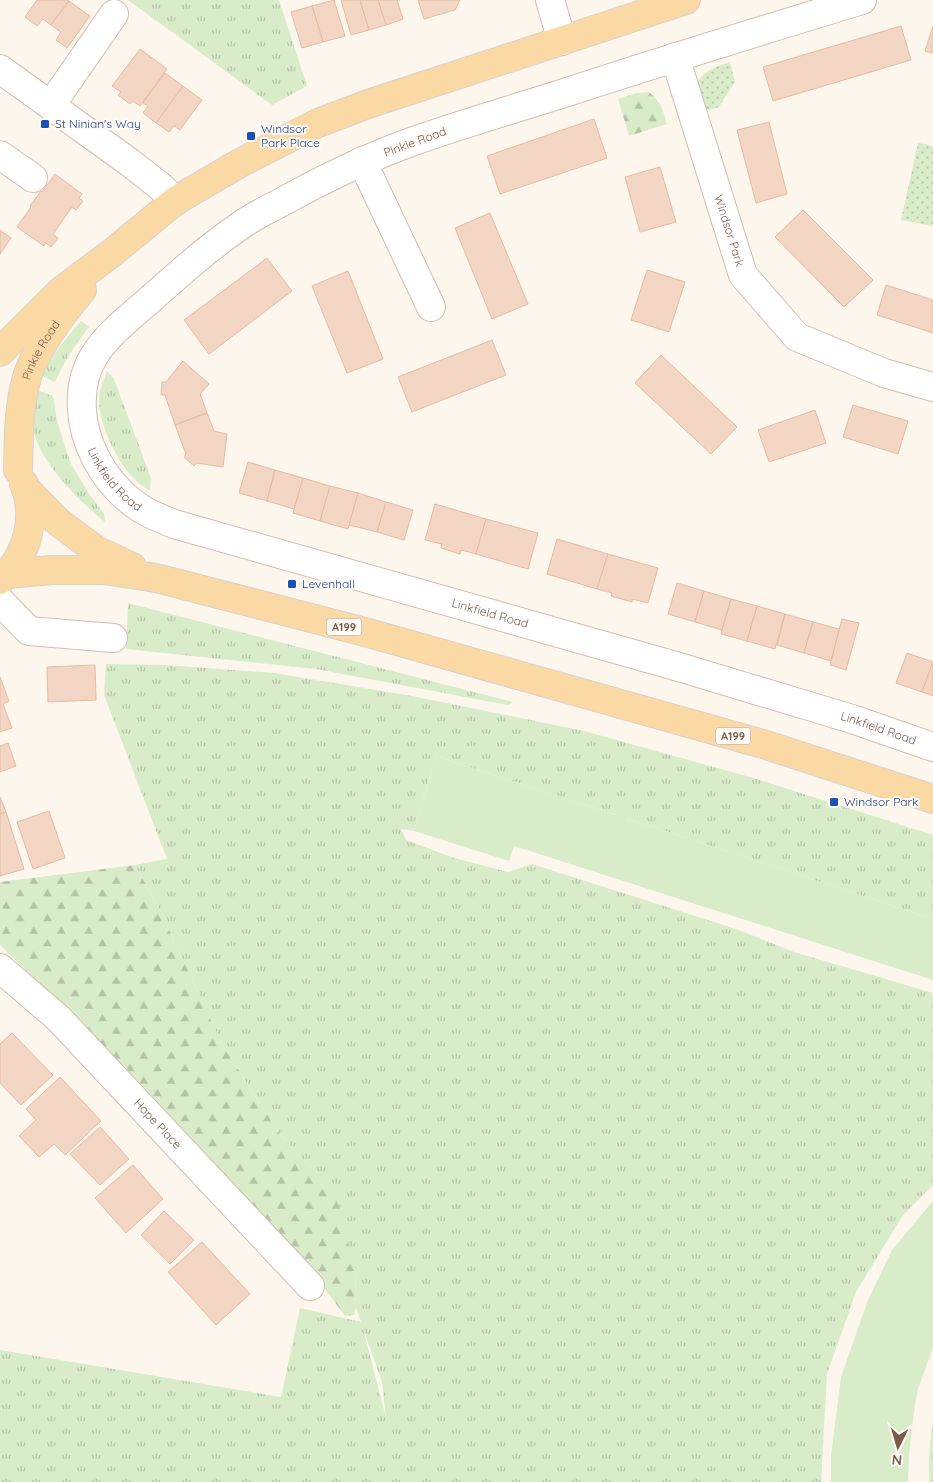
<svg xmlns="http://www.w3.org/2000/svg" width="933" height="1482" viewBox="0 0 933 1482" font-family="Quicksand,sans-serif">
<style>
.grass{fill:url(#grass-tufts);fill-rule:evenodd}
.forest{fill:url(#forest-firs)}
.park{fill:url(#park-dots)}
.pitch{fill:#d8ecc9}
.building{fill:#f3d5c3;stroke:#e6bba3}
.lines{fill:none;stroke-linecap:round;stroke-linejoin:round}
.minor-casing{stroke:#d1beb0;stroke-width:30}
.major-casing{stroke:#dad1cd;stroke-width:30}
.minor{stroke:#fff;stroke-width:28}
.major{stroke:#fbd9a5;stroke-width:28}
.transit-dot{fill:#1a4fb4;stroke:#fffaf3;stroke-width:2}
.labels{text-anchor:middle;stroke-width:4;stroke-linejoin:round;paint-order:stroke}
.shield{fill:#fffaf3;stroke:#a28b7f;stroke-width:1}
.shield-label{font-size:11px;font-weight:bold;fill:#7a5c4d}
.transit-label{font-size:12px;fill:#164399;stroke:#fffaf3;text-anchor:start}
.street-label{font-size:12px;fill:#7a5c4d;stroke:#fffaf3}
</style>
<defs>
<pattern id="grass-tufts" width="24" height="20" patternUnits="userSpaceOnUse" patternTransform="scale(1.25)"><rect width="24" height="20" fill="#d8ecc9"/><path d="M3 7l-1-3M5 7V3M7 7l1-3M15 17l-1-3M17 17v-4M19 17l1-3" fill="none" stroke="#b4c2a5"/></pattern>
<pattern id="forest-firs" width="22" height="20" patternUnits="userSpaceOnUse" patternTransform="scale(1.25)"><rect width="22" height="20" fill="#d8ecc9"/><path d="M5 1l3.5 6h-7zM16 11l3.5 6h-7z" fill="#b4c2a5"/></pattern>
<pattern id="park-dots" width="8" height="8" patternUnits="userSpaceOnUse" patternTransform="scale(1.25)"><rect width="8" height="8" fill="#d8ecc9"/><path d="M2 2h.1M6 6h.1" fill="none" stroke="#b4c2a5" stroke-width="1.8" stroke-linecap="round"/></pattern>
</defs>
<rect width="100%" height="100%" fill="#fdf6ec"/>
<!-- grass -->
<g class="grass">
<polygon points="128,0 279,0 307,86 272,105"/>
<path d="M 81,321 L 89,327 C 75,345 64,362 55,382 L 40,375 L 60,346 Z"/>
<path d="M 107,371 L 114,379 L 151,478 L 150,491 C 144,487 138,484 134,479 C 116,461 94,415 100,390 C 102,384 105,377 107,371 Z"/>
<path d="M 35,389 L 52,396 L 54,400 L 57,421 L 71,464 L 88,492 L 104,514 L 105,522 C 79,501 39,462 33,428 C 31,415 32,402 35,389 Z"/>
<polygon points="128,603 513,702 508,705 316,669 126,649"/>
<path d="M 106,664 L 167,665 L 274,673 L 412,696 L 584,731 L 750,777 L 933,835 L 933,919 L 436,756 L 414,831 L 401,829 L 406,840 L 454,858 L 508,872 L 532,864 L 736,929 L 794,952 L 933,993 L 933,1185 L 903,1215 L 856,1292 L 827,1374 L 821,1482 L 0,1482 L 0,1350 L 281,1397 L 300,1308 L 361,1322 L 356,1307 L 355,1270 L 324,1182 L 281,1136 L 223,1046 L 160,910 L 135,865 L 167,859 L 104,695 ZM 364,1331 L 382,1382 L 386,1418 L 364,1332 Z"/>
<polygon points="933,1419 933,1482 929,1482 929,1455"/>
</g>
<!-- forest -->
<g class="forest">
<path d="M 649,92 C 661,102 663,110 667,124 L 629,136 L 618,99 L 636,93 Z"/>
<polygon points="135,865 160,910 223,1046 281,1136 324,1182 339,1204 355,1270 356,1307 354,1315 345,1316 320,1282 265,1218 125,1067 0,945 0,882"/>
</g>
<!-- park -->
<g class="park">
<path d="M 730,62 L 735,82 L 719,107 L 698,113 C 698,104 695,93 697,84 C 701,71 718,66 730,62 Z"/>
<polygon points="918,143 933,146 933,226 901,220"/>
</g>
<!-- pitch -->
<g class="pitch">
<polygon points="436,756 933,919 933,980 514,846 509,861 414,831"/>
<polygon points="933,1201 933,1347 918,1389 915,1404 909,1454 908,1482 831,1482 831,1456 841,1377 868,1300 892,1250"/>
</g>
<!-- building -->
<g class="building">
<polygon points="37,0 68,0 69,1 51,25 43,19 37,26 25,17"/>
<polygon points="334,0 345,36 323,42 312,6"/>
<polygon points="341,0 360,0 369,30 351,35"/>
<polygon points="360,0 378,0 386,25 369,30"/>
<polygon points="378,0 397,0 403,19 386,25"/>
<polygon points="418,0 460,0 455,10 424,19"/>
<polygon points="69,1 90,16 67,48 56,40 61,32 51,25"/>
<polygon points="312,6 323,42 302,48 291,12"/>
<polygon points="901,26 911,60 773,101 763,67"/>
<polygon points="933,26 933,53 925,51"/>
<polygon points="140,49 167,69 140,106 133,101 130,104 118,95 121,92 112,86"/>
<polygon points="165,73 183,86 156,123 143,113 148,106 143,103"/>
<polygon points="183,86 202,100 180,130 174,126 169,132 156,123"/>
<polygon points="594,119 607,158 500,194 487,156"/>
<polygon points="769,122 787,194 756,203 737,130"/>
<polygon points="660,167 676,222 640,232 625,177"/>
<polygon points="55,174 82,194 79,198 83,201 76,210 72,207 53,234 58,238 51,247 46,243 44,246 17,227 31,207 30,206 36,198 41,191 42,192"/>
<polygon points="803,210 873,280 844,307 775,237"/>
<polygon points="490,213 528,304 492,319 455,228"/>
<polygon points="0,230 11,238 0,254"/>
<polygon points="267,258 292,291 209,354 184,320"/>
<polygon points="647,270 685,282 669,332 631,320"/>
<polygon points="348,271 383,359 347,373 312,286"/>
<polygon points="886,285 933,300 933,333 877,315"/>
<polygon points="492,340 506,375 412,412 398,377"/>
<polygon points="661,355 737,427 711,454 635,383"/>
<polygon points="183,361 209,384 200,394 207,413 175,425 165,395 161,395 162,382 166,382"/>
<polygon points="853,405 908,421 898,454 843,437"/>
<polygon points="815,410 826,443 769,462 758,430"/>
<polygon points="207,413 214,431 227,434 223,467 197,463 194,466 184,457 186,454 175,425"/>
<polygon points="248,462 275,470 267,501 239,493"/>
<polygon points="275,470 303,478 294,509 267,501"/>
<polygon points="303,478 330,486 320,521 293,513"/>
<polygon points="330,486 358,493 348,529 320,521"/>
<polygon points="358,493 386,502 377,532 349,525"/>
<polygon points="386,502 413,510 404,540 377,532"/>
<polygon points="435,504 486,519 476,554 461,550 460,554 441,548 442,544 425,540"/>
<polygon points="486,519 538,533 528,569 476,554"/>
<polygon points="557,539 608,554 597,589 547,574"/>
<polygon points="608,554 658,568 648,603 632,599 632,602 611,596 612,593 597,589"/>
<polygon points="677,583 704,591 695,622 668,614"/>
<polygon points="704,591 731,599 722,630 695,622"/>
<polygon points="731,599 757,606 747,641 721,634"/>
<polygon points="757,606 785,614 775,649 747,641"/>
<polygon points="785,614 813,622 804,653 777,645"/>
<polygon points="842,619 859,623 846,670 830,665"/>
<polygon points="813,622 839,629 831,661 804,653"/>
<polygon points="907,653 933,662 922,692 896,683"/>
<polygon points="933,662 933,696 922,692"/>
<polygon points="95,665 96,700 48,702 47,667"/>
<polygon points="0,677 9,701 3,704 12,728 0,732"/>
<polygon points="8,743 16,766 0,772 0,746"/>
<polygon points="0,797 6,812 0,814"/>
<polygon points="49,811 65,858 33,869 17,822"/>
<polygon points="6,812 24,869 0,876 0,814"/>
<polygon points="12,1033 53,1075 21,1105 0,1083 0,1044"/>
<polygon points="60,1077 101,1121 65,1155 54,1144 39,1157 19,1136 36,1120 26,1109"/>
<polygon points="100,1127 129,1159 100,1185 70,1154"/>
<polygon points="133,1165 163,1199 126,1233 95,1198"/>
<polygon points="164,1211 194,1240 170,1264 141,1235"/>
<polygon points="202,1242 250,1294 216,1325 168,1272"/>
</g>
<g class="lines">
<defs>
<g id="minor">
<polyline points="550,0 562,41"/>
<path id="s1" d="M 862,0 C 760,31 659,62 558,95 C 510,110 462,124 414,141 C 369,157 325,178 282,202 C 269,209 253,216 240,226 C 209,247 181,272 153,297 C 110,335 74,357 83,420 C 89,456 111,489 140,508 C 150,515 163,519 174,524 L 679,667 L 852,719 L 933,747"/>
<path id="s2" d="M 675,57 L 743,275 L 797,337 L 884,373 L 933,387"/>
<polyline points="0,69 129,162 161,187 175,201"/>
<polyline points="51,105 114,14"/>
<polyline points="0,155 33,178"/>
<polyline points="362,161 431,307"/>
<polyline points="0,601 29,631 113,638"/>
<path id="s3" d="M 0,968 L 58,1018 L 310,1286"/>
</g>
<g id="major">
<polyline points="0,352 61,291 113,252 175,201 240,163 318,123 368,104 686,0"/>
<path id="s4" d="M 18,470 C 19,440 18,411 26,381 C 32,354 63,312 82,290"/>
<polyline points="27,490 57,521 96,550 132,567"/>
<polyline points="7,574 51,570 104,570 156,578 365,632 763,744 933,799"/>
<path d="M 0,580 C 27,558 38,516 24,484"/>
</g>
</defs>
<!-- minor casing -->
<use href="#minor" class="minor-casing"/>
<!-- major casing -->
<use href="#major" class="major-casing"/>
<!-- minor -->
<use href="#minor" class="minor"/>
<!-- major -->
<use href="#major" class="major"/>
</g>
<!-- markers -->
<g class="transit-dot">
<rect x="40" y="119" width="10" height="10" rx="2.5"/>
<rect x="246" y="131" width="10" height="10" rx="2.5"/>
<rect x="287" y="579" width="10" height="10" rx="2.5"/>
<rect x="829" y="797" width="10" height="10" rx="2.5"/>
</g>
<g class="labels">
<!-- shield labels -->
<g class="shield">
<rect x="326.5" y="618.5" width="35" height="17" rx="4"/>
<rect x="715.5" y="727.5" width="35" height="17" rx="4"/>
</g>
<g class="shield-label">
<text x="344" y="631">A199</text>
<text x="733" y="740">A199</text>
</g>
<!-- transit labels -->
<g class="transit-label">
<text x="55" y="128">St Ninian's Way</text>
<text x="261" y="133">Windsor<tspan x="261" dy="14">Park Place</tspan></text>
<text x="302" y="588">Levenhall</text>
<text x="844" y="806">Windsor Park</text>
</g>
<!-- street labels -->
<g class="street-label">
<text transform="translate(415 142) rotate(-20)" y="4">Pinkie Road</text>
<text dy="4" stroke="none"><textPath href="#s2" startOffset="182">Windsor Park</textPath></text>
<text dy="4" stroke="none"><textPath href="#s4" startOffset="124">Pinkie Road</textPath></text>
<text dy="4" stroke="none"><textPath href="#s1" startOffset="995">Linkfield Road</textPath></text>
<text dy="4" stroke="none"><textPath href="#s1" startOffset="1400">Linkfield Road</textPath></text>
<text dy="4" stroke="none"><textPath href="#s1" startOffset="1805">Linkfield Road</textPath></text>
<text dy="4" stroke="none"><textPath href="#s3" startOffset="222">Hope Place</textPath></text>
</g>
</g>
<!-- north arrow -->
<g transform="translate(898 1447) rotate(185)" stroke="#fffaf3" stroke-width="4" paint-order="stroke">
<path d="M0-4L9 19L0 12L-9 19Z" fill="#7a5c4d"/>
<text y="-8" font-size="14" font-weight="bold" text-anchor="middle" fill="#7a5c4d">N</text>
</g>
</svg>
